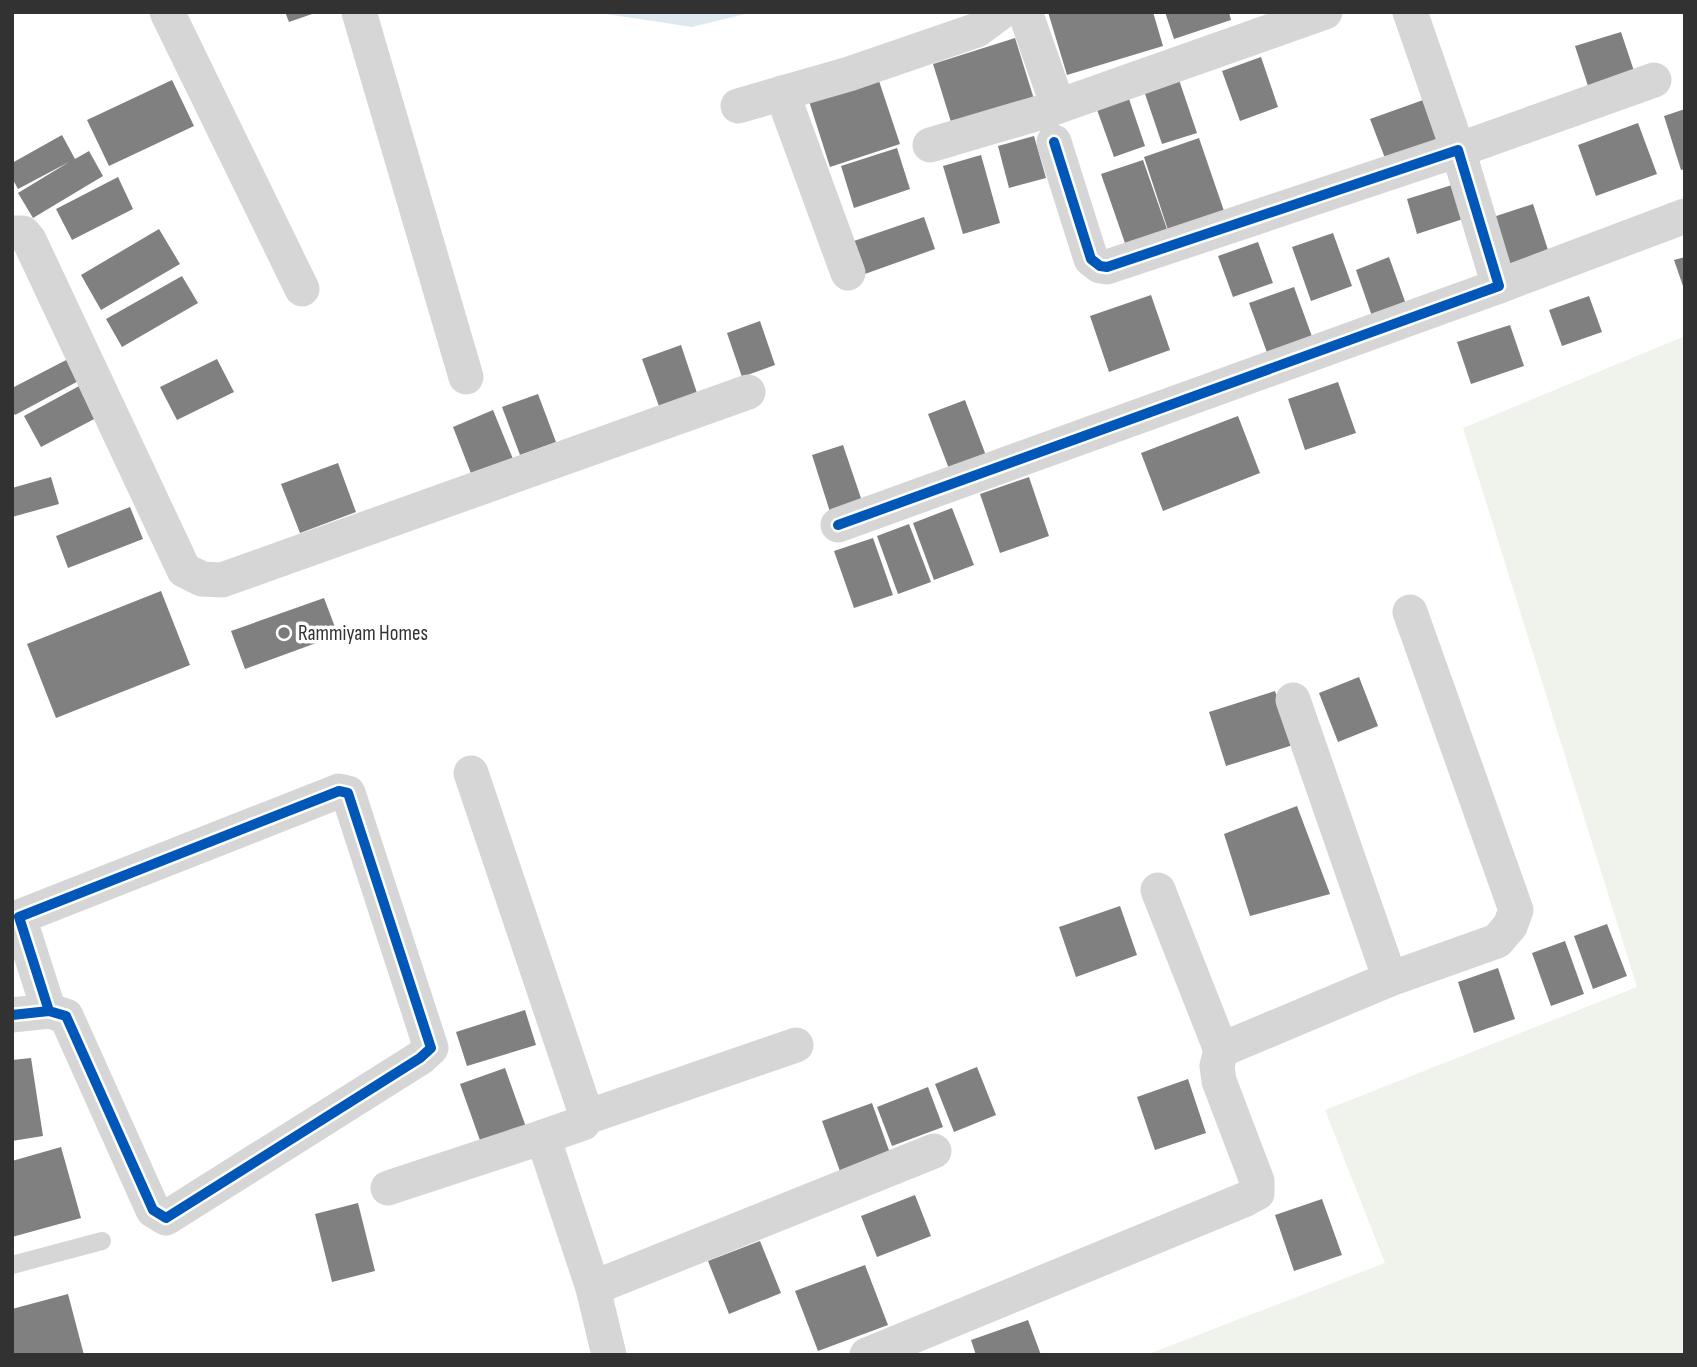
<svg xmlns="http://www.w3.org/2000/svg" width="1697" height="1367" viewBox="0 0 1697 1367" font-family="'Sofia Sans Condensed',sans-serif">
<style>
.green{fill:#f0f2ec}
.water{fill:#dde9ef}
.building{fill:#808080}
.lines{fill:none;stroke-linecap:round;stroke-linejoin:round}
.service{stroke:#d6d6d6;stroke-width:18}
.minor{stroke:#d6d6d6;stroke-width:35}
.cycleway-casing{stroke:#fff;stroke-width:15}
.cycleway{stroke:#0057b8;stroke-width:10}
.poi-dot{fill:#7a7a7a;stroke:#fff;stroke-width:2.5}
.labels{text-anchor:middle;stroke-width:7;stroke-linejoin:round;paint-order:stroke}
.poi-label{font-size:21px;fill:#323232;stroke:#fff;text-anchor:start}
</style>
<rect width="100%" height="100%" fill="#fff"/>
<!-- green -->
<polygon class="green" points="1685,336 1685,1355 1146,1355 1385,1263 1325,1110 1637,987 1463,428"/>
<!-- water -->
<polygon class="water" points="593,12 753,12 692,27"/>
<!-- building -->
<g class="building">
<polygon points="285,12 315,12 315,13 289,22"/>
<polygon points="1048,12 1153,12 1163,46 1067,75"/>
<polygon points="1165,12 1229,12 1231,20 1174,39"/>
<polygon points="1621,32 1634,71 1588,86 1575,46"/>
<polygon points="1015,38 1034,99 952,125 933,64"/>
<polygon points="1261,57 1278,107 1240,121 1222,71"/>
<polygon points="877,75 900,144 830,167 808,98"/>
<polygon points="1178,77 1197,133 1162,144 1143,88"/>
<polygon points="172,80 194,126 109,166 87,120"/>
<polygon points="1128,96 1145,146 1114,157 1096,107"/>
<polygon points="1426,99 1440,138 1385,158 1370,119"/>
<polygon points="1685,109 1685,169 1681,170 1664,116"/>
<polygon points="1638,123 1657,174 1596,196 1578,145"/>
<polygon points="62,135 75,159 89,151 103,176 33,218 18,193 69,162 18,189 12,178 12,163"/>
<polygon points="1034,136 1046,178 1009,188 998,146"/>
<polygon points="1199,138 1224,211 1168,230 1144,157"/>
<polygon points="897,148 910,189 854,208 841,166"/>
<polygon points="981,155 1000,223 963,234 943,166"/>
<polygon points="1143,160 1168,232 1126,246 1101,174"/>
<polygon points="118,177 133,209 72,240 56,209"/>
<polygon points="1452,185 1463,219 1417,234 1407,199"/>
<polygon points="1533,204 1551,259 1505,274 1487,219"/>
<polygon points="924,217 935,249 862,275 851,242"/>
<polygon points="159,229 180,264 101,310 81,275"/>
<polygon points="1333,233 1352,286 1311,301 1292,247"/>
<polygon points="1258,242 1273,283 1233,297 1218,256"/>
<polygon points="1389,257 1407,307 1373,319 1356,270"/>
<polygon points="1685,257 1685,289 1684,289 1674,260"/>
<polygon points="182,276 198,303 122,347 106,319"/>
<polygon points="1294,287 1314,342 1269,358 1249,303"/>
<polygon points="1151,295 1170,350 1109,372 1090,316"/>
<polygon points="1589,296 1602,332 1562,346 1549,310"/>
<polygon points="760,321 775,365 742,377 727,333"/>
<polygon points="1510,325 1524,366 1471,384 1457,342"/>
<polygon points="681,345 698,396 660,409 642,359"/>
<polygon points="72,357 84,378 15,415 12,411 12,388"/>
<polygon points="217,359 234,392 177,420 160,387"/>
<polygon points="1338,382 1356,433 1305,450 1288,399"/>
<polygon points="81,385 98,417 41,447 24,416"/>
<polygon points="538,394 556,442 520,455 502,407"/>
<polygon points="965,400 988,461 951,474 928,414"/>
<polygon points="493,410 513,459 472,476 453,427"/>
<polygon points="1238,416 1260,473 1163,511 1141,453"/>
<polygon points="843,445 863,504 831,515 812,455"/>
<polygon points="338,463 356,512 300,533 281,484"/>
<polygon points="51,477 59,504 12,517 12,488"/>
<polygon points="1029,477 1049,536 1000,553 980,494"/>
<polygon points="130,507 143,539 68,568 56,536"/>
<polygon points="952,508 974,565 934,580 913,523"/>
<polygon points="909,524 931,582 898,594 877,536"/>
<polygon points="873,538 893,595 854,608 834,551"/>
<polygon points="161,591 190,665 56,718 27,644"/>
<polygon points="324,598 338,635 245,669 231,631"/>
<polygon points="1359,677 1378,726 1338,742 1319,693"/>
<polygon points="1275,691 1293,745 1226,766 1209,712"/>
<polygon points="1297,806 1330,894 1250,916 1224,834"/>
<polygon points="1120,906 1137,955 1076,977 1059,927"/>
<polygon points="1607,924 1627,976 1593,989 1574,936"/>
<polygon points="1565,941 1584,994 1551,1006 1532,953"/>
<polygon points="1498,968 1515,1019 1474,1033 1458,982"/>
<polygon points="525,1010 536,1045 467,1066 456,1032"/>
<polygon points="31,1058 43,1136 12,1141 12,1060"/>
<polygon points="977,1067 996,1115 954,1132 935,1084"/>
<polygon points="505,1068 527,1130 482,1146 460,1084"/>
<polygon points="1188,1079 1206,1133 1155,1150 1137,1097"/>
<polygon points="928,1087 943,1127 892,1146 877,1107"/>
<polygon points="872,1103 891,1156 841,1174 822,1121"/>
<polygon points="61,1147 81,1218 12,1237 12,1161"/>
<polygon points="915,1195 931,1236 877,1257 861,1216"/>
<polygon points="1322,1199 1342,1255 1294,1271 1275,1215"/>
<polygon points="358,1203 375,1271 332,1282 315,1214"/>
<polygon points="760,1241 781,1293 729,1314 708,1261"/>
<polygon points="865,1265 888,1325 818,1351 795,1291"/>
<polygon points="68,1294 84,1355 12,1355 12,1309"/>
<polygon points="1028,1320 1041,1355 976,1355 971,1340"/>
</g>
<g class="lines">
<!-- service -->
<polyline class="service" points="12,1265 102,1241"/>
<!-- minor -->
<g class="minor">
<polyline points="167,12 302,289"/>
<polyline points="359,12 466,377"/>
<polyline points="1025,12 1058,106"/>
<polyline points="1410,12 1458,150 1654,80"/>
<polyline points="782,93 848,273"/>
<polyline points="738,106 849,74 977,30 1001,12"/>
<polyline points="930,145 1042,112 1325,12"/>
<polyline points="12,233 23,233 29,240 184,570 202,579 222,580 748,392"/>
<polyline points="1499,286 1685,216"/>
<polyline points="838,525 1499,286 1458,150 1107,267 1100,266 1091,259 1054,142"/>
<polyline points="1293,700 1390,979"/>
<polyline points="471,773 587,1117 583,1123 543,1137 593,1288 609,1355"/>
<polyline points="1158,890 1221,1050"/>
<polyline points="12,1015 49,1011 66,1016 153,1210 166,1218 420,1058 431,1048 348,793 339,791 19,917 49,1011"/>
<polyline points="587,1117 796,1045"/>
<polyline points="388,1188 543,1137"/>
<polyline points="593,1288 934,1151"/>
<polyline points="867,1355 1246,1199 1257,1193 1257,1181 1219,1081 1217,1066 1221,1050 1390,979 1497,941 1510,926 1516,910 1410,612"/>
</g>
<defs>
<g id="cycleway">
<polyline points="838,525 1499,286 1458,150 1107,267 1100,266 1091,259 1054,142"/>
<polyline points="12,1015 49,1011 66,1016 153,1210 166,1218 420,1058 431,1048 348,793 339,791 19,917 49,1011"/>
</g>
</defs>
<!-- cycleway casing -->
<use href="#cycleway" class="cycleway-casing"/>
<!-- cycleway -->
<use href="#cycleway" class="cycleway"/>
</g>
<!-- markers -->
<circle class="poi-dot" cx="284" cy="633" r="7"/>
<g class="labels">
<!-- poi labels -->
<g class="poi-label">
<text x="298" y="640">Rammiyam Homes</text>
</g>
</g>
<!-- border -->
<rect width="1697" height="1367" fill="none" stroke="#323232" stroke-width="28"/>
</svg>
